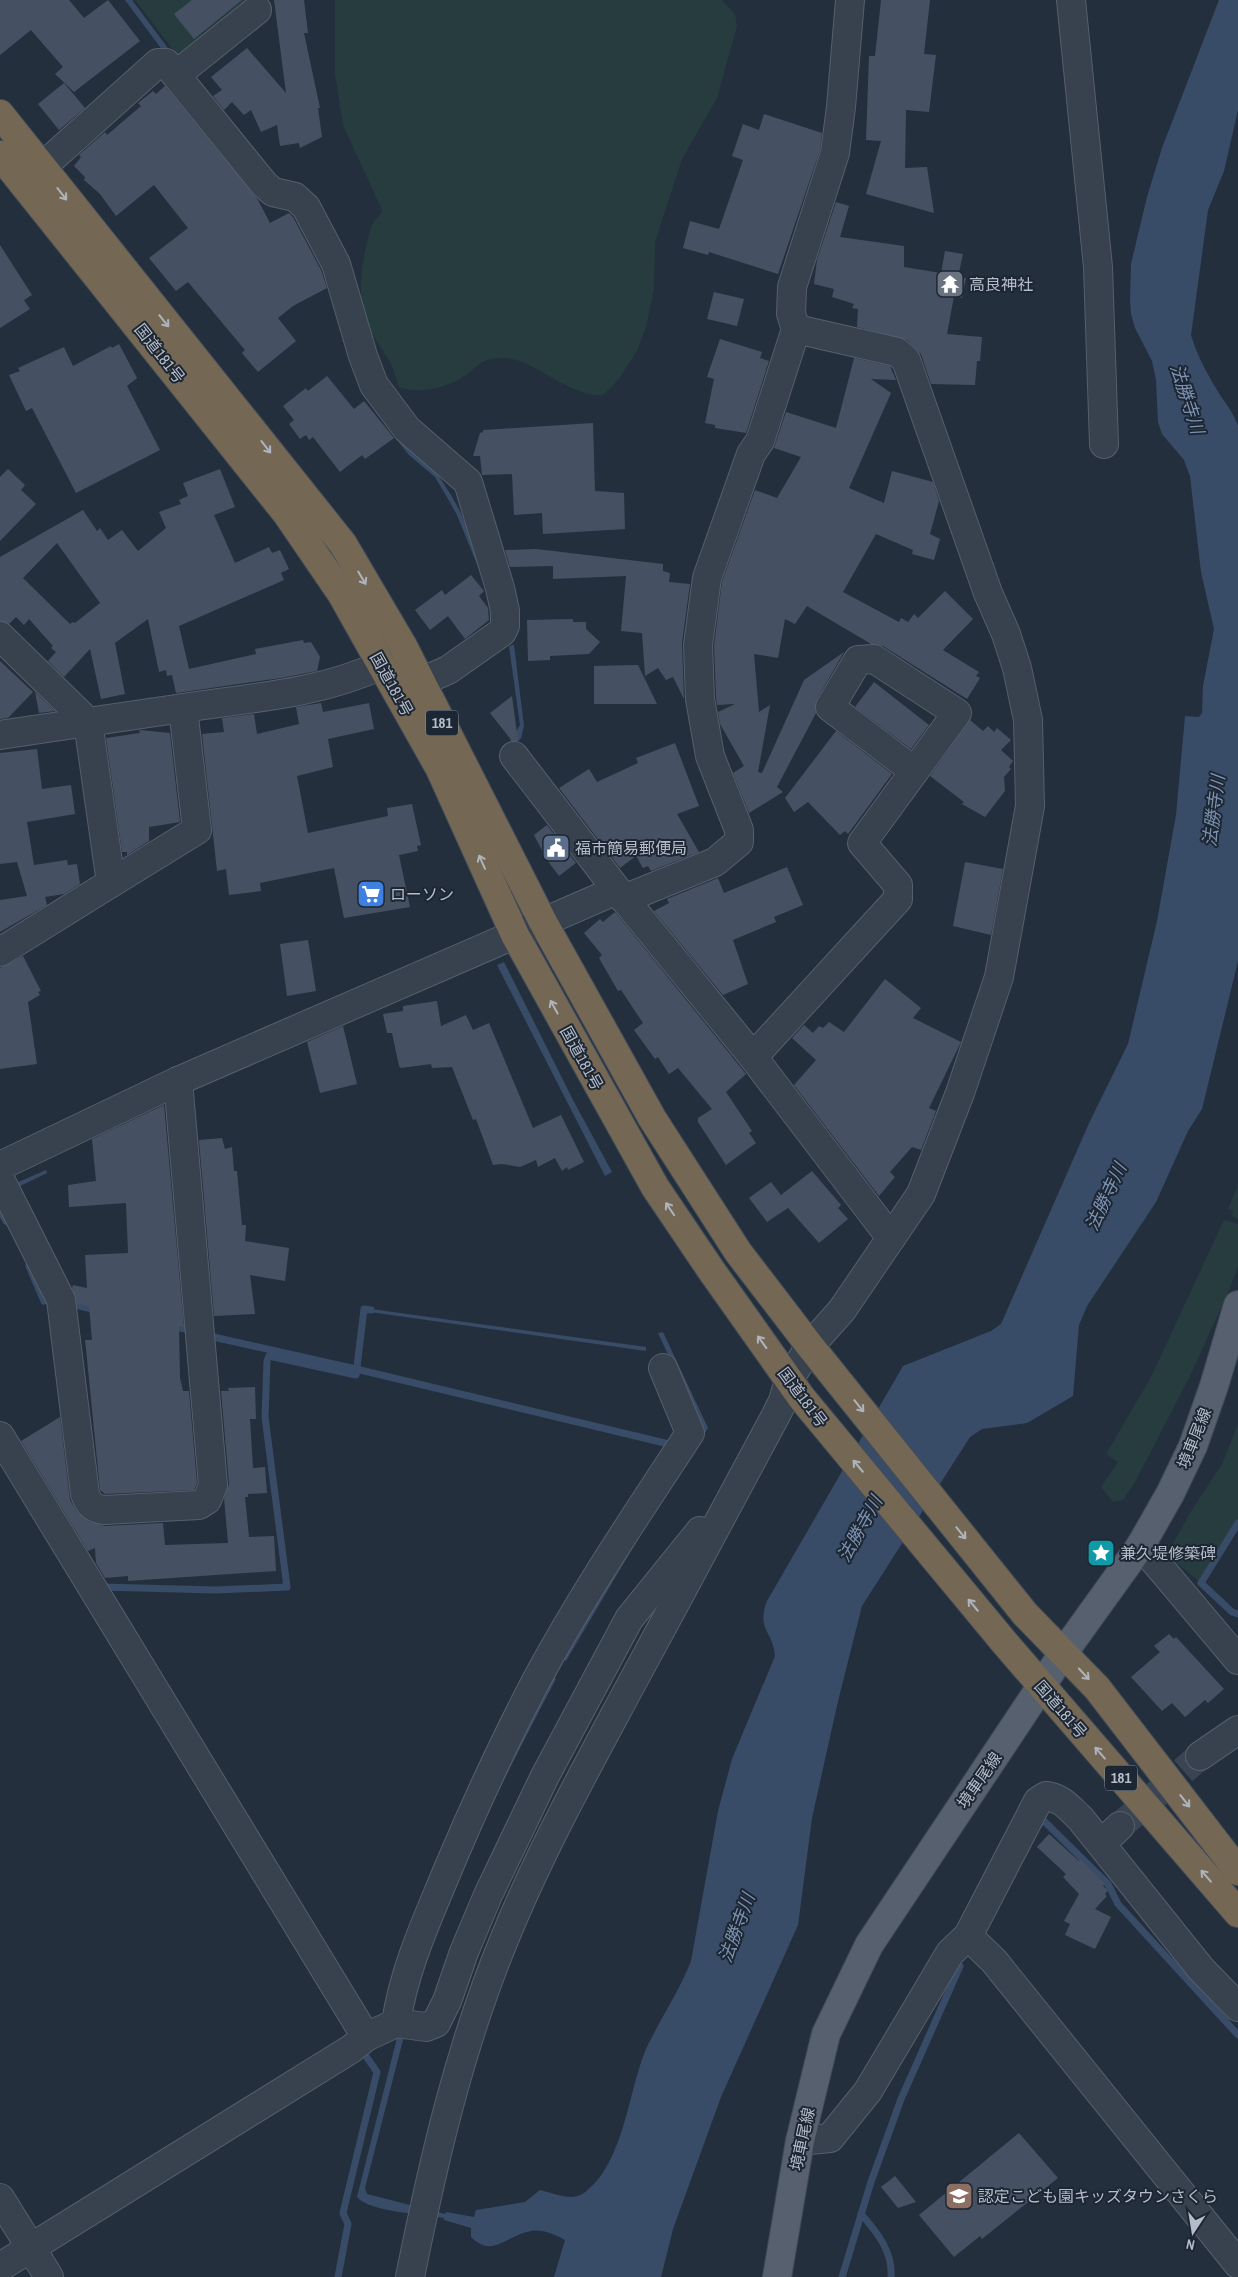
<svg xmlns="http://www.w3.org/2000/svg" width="1238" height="2277" viewBox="0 0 1238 2277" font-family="'Archivo Narrow','Noto Sans JP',sans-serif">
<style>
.green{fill:#263c3f}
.water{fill:#394c67}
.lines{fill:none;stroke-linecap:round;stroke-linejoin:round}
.stream{stroke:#394c67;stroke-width:7}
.building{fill:#455162;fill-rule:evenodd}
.minor-tunnel{stroke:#3a4453;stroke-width:28;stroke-dasharray:28 14;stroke-linecap:butt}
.minor-casing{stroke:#565f6c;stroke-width:30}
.major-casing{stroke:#414a57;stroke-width:30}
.highway-casing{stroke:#434c59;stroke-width:30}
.minor{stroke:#38414e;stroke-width:28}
.major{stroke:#56606e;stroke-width:28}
.highway{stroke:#746855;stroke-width:28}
.oneway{stroke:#aeb4bd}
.labels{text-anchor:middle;stroke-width:4;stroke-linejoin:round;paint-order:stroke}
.shield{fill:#1d2633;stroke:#878f9c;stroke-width:1}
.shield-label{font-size:15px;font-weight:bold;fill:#b4bcc9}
.poi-label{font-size:16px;fill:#b4bcc9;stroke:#1d2633;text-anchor:start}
.street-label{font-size:16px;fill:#b4bcc9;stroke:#1d2633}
.water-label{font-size:18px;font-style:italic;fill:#7c92b1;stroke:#1d2633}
</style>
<rect width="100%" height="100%" fill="#242f3e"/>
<!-- green -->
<g class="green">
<polygon points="135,0 248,0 178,56"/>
<path d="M 335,0 L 722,0 L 735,14 L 737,26 L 717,98 L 682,159 L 655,242 L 654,289 L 646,327 L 637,351 L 619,379 L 603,395 C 570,398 533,358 504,358 C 478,357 478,369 458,380 C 439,389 419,394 399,387 C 396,379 394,369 390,362 C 382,349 373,337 367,323 C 355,296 363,252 372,225 C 374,219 380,217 382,210 L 343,125 L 335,74 Z"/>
<polygon points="1238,1185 1238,1219 1232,1216 1233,1211 1228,1209"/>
<polygon points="1224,1220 1238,1224 1238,1267 1226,1297 1190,1376 1135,1482 1123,1500 1113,1502 1101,1487 1118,1462 1106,1454 1151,1377"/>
<polygon points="1238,1424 1238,1520 1200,1582 1167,1555 1190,1513 1222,1464"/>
</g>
<!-- water -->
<g class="water">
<polygon points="125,0 132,0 173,55 169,59"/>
<path d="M 1219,0 L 1238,0 L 1238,110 L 1224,171 L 1208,210 L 1191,335 C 1197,356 1209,377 1220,395 C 1227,405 1234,414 1238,426 L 1238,961 L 1202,1109 L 1188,1131 L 1156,1202 L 1087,1306 L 1079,1325 L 1073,1396 L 1027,1423 L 982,1429 L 970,1437 L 862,1606 L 838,1701 L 812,1818 L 798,1925 L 721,2097 L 673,2229 L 661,2277 L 554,2277 L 565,2240 C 555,2235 543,2229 531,2231 C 506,2235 493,2259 471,2237 L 471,2228 L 444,2220 L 444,2218 C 424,2214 369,2212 357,2197 L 398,2034 L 404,2036 L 365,2188 L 367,2194 L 445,2214 L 446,2212 L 474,2217 L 476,2210 L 525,2202 L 540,2190 C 553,2193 572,2202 584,2193 C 624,2164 628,2092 646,2049 C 660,2019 679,1992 691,1961 L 718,1811 L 732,1759 L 775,1656 C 773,1630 756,1631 767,1601 L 903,1366 L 991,1331 L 1001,1324 L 1090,1121 L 1128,1044 L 1157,921 L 1176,815 L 1185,716 L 1199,717 L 1202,713 L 1203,686 L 1214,629 L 1201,572 L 1190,476 L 1184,460 L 1162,434 L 1158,422 L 1156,380 L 1152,361 L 1135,328 L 1131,314 L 1130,300 L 1131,264 L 1147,197 L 1162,148 Z"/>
<polygon points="365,390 404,442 438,475 451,495 461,513 486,577 483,579 457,515 448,499 435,477 409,455 400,444"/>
<polygon points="514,645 524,726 521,738 515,745 510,741 520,725 509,646"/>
<polygon points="504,962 573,1100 612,1172 605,1176 497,965"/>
<polygon points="46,1170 47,1173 16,1188 14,1184"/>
<polygon points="364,1308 646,1347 646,1351 363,1311"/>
<polygon points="663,1332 708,1428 655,1510 566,1661 560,1658 702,1428 658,1333"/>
<path d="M 552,1676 L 556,1679 C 500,1785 444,1894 411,2010 L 418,1968 L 471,1838 Z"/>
</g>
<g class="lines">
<!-- stream -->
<g class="stream">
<polyline points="0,1210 6,1221"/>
<polyline points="29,1266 44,1301"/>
<polyline points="70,1304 97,1310"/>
<polyline points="171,1326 190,1330"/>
<polyline points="209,1336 356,1369 673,1445"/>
<polyline points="1238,1523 1201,1583 1232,1612 1238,1614"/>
<polyline points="101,1587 216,1590 287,1587 265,1417 267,1361 269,1356 356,1375 364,1309 371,1310"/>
<polyline points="1039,1825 1042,1819 1108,1884 1118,1904 1238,2035"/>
<path d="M 861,2214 C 877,2232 893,2252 891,2277"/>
<polyline points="338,2277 348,2224 343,2213 377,2072 361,2049"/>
<polyline points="842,2277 871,2182 901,2099 960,1966"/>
</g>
</g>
<!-- building -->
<g class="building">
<polygon points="0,0 69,0 84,18 108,0 140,41 74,92 55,74 63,67 31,30 0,55"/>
<polygon points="192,0 242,0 194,39 174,14"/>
<polygon points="274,0 304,0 308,33 304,33 320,108 318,108 322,137 300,148 299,143 280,146 277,125 261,132 251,110 244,115 232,102 224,110 213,96 222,90 211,77 247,48 286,93"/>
<polygon points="881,0 930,0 924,54 936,55 929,112 906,110 905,168 927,167 934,213 866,194 881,141 866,140 869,56 875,56"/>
<polygon points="64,83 85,108 59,130 38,104"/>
<polygon points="165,86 258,200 270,223 289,213 293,217 321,270 327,288 293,306 278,318 296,341 258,372 242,353 245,350 188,282 176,291 149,258 188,228 154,185 116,216 100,194 84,180 85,177 74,166 81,157 79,155 105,132 107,135 141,106 138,103 153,91 156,94"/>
<polygon points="764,114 822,133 820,150 778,274 709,252 708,255 683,248 690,221 719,229 743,160 732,156 743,124 759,130"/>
<polygon points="836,202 849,206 840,237 904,246 904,267 941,273 945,251 963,254 958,277 966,278 962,298 954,296 947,334 982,337 980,361 977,361 975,385 931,384 921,354 907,340 857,327 858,309 852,308 854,304 832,297 834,289 814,284 817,260"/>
<polygon points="0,245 32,295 24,300 30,309 0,328"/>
<polygon points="714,292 744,299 737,326 707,319"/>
<polygon points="720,339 762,352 760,358 769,361 746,433 715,428 715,425 705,423 714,379 707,377"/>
<polygon points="119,344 137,378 127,386 160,450 76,493 32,408 26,411 9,375 20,371 18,368 64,347 73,366 111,346 112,348"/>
<polygon points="854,358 890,366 896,380 871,379 891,393 849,488 884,503 892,471 933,482 939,501 930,534 940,539 934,560 912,554 913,550 876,534 843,592 899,622 901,618 908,622 914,614 918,618 945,591 973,619 943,650 979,672 976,676 980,678 967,699 883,646 871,644 807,606 795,624 785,619 778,658 754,654 759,712 770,705 758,772 762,773 804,680 844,652 817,699 816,713 777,787 783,792 749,813 733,773 744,766 720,724 718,712 735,704 717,705 716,697 714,646 722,582 755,490 777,498 801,457 774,448 786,412 836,428"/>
<polygon points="327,376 354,409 364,401 394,438 365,459 362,455 340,472 313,437 309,440 306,435 300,439 289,424 294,420 283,406 306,388 308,391"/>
<polygon points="593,423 595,491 624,493 625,529 543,534 542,513 514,515 512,474 482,475 480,456 473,456 480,433 483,432 483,430"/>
<polygon points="8,469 25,485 21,490 36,504 0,541 0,477"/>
<path d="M 220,469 L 235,507 L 214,515 L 235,563 L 269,547 L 272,553 L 280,550 L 289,569 L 281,573 L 284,580 L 179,626 L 189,669 L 256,654 L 255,649 L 303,640 L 304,643 L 311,642 L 320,657 L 317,671 L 281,678 L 176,693 L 172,675 L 167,676 L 166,670 L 159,672 L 148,619 L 115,643 L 125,694 L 101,699 L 90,649 L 64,677 L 48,661 L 56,652 L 51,648 L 53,646 L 29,619 L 24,625 L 16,617 L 9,624 L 0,621 L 0,557 L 83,510 L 97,531 L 100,528 L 108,540 L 122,530 L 138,551 L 166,528 L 159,512 L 181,504 L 179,500 L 188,496 L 183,483 ZM 57,543 L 100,603 L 75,623 L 73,622 L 70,624 L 23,578 Z"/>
<polygon points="536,549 663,564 663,571 670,573 669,582 690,584 682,643 684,699 673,677 666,680 658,668 645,676 642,633 621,631 626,576 553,579 553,566 510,567 505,550"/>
<polygon points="471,575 484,591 479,596 488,608 489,620 465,639 448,616 430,630 415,610 442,590 445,595"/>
<polygon points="573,619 573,622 586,622 586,629 600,642 589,654 550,656 550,660 528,661 527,620"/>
<polygon points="0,661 33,692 8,718 0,719"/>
<polygon points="638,665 657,704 594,704 594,666"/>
<polygon points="874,682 929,725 911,749 855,707"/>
<polygon points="35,692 55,711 39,713"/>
<polygon points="512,696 518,741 512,741 490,713"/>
<polygon points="321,703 323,712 369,703 374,729 328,739 333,767 297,776 308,833 388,816 387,808 412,804 421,845 417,846 418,851 399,855 410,907 344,918 334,868 260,883 261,891 229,895 226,869 217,871 202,734 224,732 222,718 254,714 257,734 299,724 296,707"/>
<polygon points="970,720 983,731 988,726 994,732 997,728 1011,740 1001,750 1013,761 1009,767 1011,769 1004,777 1005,791 985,817 962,804 964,802 930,776"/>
<polygon points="139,730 170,733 180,822 149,827 149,841 127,855 127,852 122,852 106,738 140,733"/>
<polygon points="836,731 892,774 848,834 845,831 840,835 808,802 794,812 785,798"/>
<polygon points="675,743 699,806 677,814 699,852 651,871 648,866 643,868 636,856 620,868 559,788 589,769 597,782 638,763 636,758"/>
<polygon points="37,749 42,789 71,785 75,814 27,822 34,865 67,860 68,865 77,864 80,884 64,894 45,897 47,905 0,932 0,900 27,896 17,862 0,864 0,753"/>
<polygon points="547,825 576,863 559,876 547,860 534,835"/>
<polygon points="965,862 1003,869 991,935 953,926"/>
<polygon points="787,867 803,905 774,917 776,922 733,940 748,984 723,995 654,911 669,903 667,899 718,878 724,893"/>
<polygon points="615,912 746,1074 726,1092 752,1131 749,1133 756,1143 726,1165 698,1122 698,1118 712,1109 678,1068 669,1074 658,1057 655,1059 634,1030 643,1023 621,990 618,991 599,958 602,955 584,933 600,919 603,922"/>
<polygon points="308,940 316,991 287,996 280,944"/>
<polygon points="23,956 41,991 38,992 40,995 28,1002 37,1064 0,1069 0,968"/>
<polygon points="885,979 921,1008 913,1018 961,1042 929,1108 936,1111 921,1150 912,1147 890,1172 895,1177 879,1196 794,1085 816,1060 792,1038 804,1025 813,1033 819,1026 823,1028 829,1022 844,1032"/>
<polygon points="437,1001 441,1026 466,1015 473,1030 489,1023 533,1128 561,1115 584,1162 568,1170 567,1167 562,1171 555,1158 538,1167 536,1160 520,1167 502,1164 493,1165 476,1119 473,1120 452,1067 432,1068 431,1064 401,1068 399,1066 392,1033 387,1033 383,1014 403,1011 403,1006"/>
<polygon points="343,1026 357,1084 320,1093 307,1042"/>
<polygon points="164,1105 184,1327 179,1326 180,1378 183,1391 189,1391 197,1483 194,1490 105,1494 100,1490 87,1359 85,1340 92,1340 89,1306 77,1304 72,1288 73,1285 87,1288 85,1255 128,1253 126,1203 69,1207 68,1185 96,1181 92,1139"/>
<polygon points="222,1138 225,1149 232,1147 234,1171 237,1171 242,1225 246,1225 245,1241 289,1248 285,1281 250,1275 255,1314 214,1316 199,1140"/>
<polygon points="812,1171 841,1205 838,1208 848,1219 819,1243 788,1208 767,1222 749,1198 771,1182 781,1195"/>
<polygon points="255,1387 256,1419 250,1419 253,1468 265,1467 267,1493 248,1494 248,1497 245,1497 249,1537 274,1536 276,1571 128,1581 128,1576 105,1578 96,1563 95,1548 88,1551 21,1441 60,1417 70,1500 77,1512 88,1521 105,1526 163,1523 165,1545 228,1543 224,1498 229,1484 221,1391 229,1391 228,1388"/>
<polygon points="1169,1634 1174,1639 1176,1637 1224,1689 1208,1703 1205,1700 1185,1717 1172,1703 1162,1711 1131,1677 1160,1652 1154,1646"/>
<polygon points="1049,1834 1079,1861 1080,1859 1105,1884 1103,1886 1108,1890 1105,1894 1107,1896 1095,1909 1111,1917 1095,1949 1065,1935 1070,1924 1064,1921 1079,1894 1063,1877 1066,1874 1037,1847"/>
<polygon points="1019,2133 1058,2178 982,2239 980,2236 954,2257 919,2215"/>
<polygon points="895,2176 916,2202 898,2208 881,2187"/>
</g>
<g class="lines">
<!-- minor-tunnel -->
<polyline class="minor-tunnel" points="1120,1826 1200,1756"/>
<defs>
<g id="minor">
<polyline points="1071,0 1098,267 1104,444"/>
<polyline points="176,75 257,10"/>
<path d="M 42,167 L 158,63 L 166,63 L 264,184 L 273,192 L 295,197 L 306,207 L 336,264 L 363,356 L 374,385 L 407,429 L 468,482 L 500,588 L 505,611 L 505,626 L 502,632 L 448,670 L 432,677 L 418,678 L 381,665 C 320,694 249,698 183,708 L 197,830 L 111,883"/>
<polyline points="0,636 88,722 111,883 0,952"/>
<polyline points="0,735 183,708"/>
<polyline points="514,756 617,890 753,1057 891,1238"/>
<polyline points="624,899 715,862 739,842 739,830 710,756 700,699 698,645 707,578 751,454 760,441 796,329 791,314 792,287 835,153 841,107 850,0"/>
<polyline points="753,1057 898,899 898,885 862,843 957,713 874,659 858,660 830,707 914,771"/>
<polyline points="0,1166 178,1081 617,890"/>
<path d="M 0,1179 L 61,1300 L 85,1494 C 89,1505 93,1508 104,1510 L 199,1505 L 207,1500 L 213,1485 L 178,1081"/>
<polyline points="0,1436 366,2037"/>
<polyline points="1141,1545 1238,1660"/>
<polyline points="1200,1756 1238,1730"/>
<polyline points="1101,1844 1120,1826"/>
<path d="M 968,1936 L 1038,1801 L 1046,1796 C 1062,1798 1069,1808 1080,1818 L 1201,1969 L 1238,2007"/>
<path d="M 396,2023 C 404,1969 427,1920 448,1869 C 475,1805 504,1742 536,1681 C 582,1595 637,1514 690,1433 L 663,1368"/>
<polyline points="800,2141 830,2138 868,2091 950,1953 968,1936 994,1961 1238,2264"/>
<polyline points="0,2198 49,2277"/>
<polyline points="0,2267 351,2049 366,2037 396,2023 426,2027 436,2023 447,2001 464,1952 488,1895 545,1776 629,1619 700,1531"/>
<path d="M 410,2277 C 433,2163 459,2049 504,1940 C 538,1856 583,1774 626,1694 C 676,1601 727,1508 776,1415 L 783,1401 L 789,1380 L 810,1346 L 842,1310 L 921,1194 L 960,1093 L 999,977 L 1030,806 L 1028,720 L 1017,668 L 1006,634 L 988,593 L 906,360 L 897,352 L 796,329"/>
</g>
<polyline id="major" points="777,2277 800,2141 826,2034 869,1945 1064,1652 1141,1545 1170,1494 1193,1446 1214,1386 1238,1305"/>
<g id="highway">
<polyline points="0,114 343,544 403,646 543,922 652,1118 738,1252 810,1346 1025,1614 1097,1688 1238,1871"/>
<polyline points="0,155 287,514 341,593 440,769 515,935 655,1187 711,1270 801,1397 1004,1642 1238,1913"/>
</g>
</defs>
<!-- minor casing -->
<use href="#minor" class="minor-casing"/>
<!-- major casing -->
<use href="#major" class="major-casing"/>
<!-- highway casing -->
<use href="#highway" class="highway-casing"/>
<!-- minor -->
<use href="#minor" class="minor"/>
<!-- major -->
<use href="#major" class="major"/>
<!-- highway -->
<use href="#highway" class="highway"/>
</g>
<!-- one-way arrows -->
<defs><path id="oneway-shaft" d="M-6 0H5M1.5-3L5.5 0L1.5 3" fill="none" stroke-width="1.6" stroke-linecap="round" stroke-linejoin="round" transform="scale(1.25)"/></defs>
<g class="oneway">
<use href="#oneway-shaft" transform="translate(62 194) rotate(52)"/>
<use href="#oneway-shaft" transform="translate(164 321) rotate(51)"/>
<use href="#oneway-shaft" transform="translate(266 447) rotate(52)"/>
<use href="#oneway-shaft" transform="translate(362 578) rotate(59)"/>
<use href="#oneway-shaft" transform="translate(482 862) rotate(-114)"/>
<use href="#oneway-shaft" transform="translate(554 1007) rotate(-119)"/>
<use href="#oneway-shaft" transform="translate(670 1209) rotate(-124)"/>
<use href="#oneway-shaft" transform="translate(762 1342) rotate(-126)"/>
<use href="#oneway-shaft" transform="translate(859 1406) rotate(51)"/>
<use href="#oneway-shaft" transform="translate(858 1466) rotate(-130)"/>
<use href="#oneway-shaft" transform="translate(961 1533) rotate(51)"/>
<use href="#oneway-shaft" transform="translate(973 1605) rotate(-130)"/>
<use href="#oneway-shaft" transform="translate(1084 1674) rotate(47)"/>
<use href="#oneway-shaft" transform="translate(1100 1753) rotate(-131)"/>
<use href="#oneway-shaft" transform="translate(1185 1801) rotate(52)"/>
<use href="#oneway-shaft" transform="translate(1206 1876) rotate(-131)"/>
</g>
<!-- icons -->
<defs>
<symbol id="temple-square" viewBox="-11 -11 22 22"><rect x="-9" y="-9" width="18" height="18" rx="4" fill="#6b7280" stroke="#1d2633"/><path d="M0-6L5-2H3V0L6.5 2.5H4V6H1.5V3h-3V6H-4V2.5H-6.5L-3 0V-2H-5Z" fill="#fff"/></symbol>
<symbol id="civic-square" viewBox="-11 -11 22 22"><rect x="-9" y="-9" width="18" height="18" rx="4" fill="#5c6f8a" stroke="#1d2633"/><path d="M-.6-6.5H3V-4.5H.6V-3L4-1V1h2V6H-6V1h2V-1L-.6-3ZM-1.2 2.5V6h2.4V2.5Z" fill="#fff"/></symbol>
<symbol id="supermarket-square" viewBox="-11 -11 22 22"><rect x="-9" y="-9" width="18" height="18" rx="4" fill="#3f7fe0" stroke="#1d2633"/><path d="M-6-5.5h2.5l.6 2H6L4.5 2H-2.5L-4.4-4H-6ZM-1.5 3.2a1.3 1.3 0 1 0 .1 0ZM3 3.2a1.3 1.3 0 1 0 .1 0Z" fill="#fff"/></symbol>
<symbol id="sight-square" viewBox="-11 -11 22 22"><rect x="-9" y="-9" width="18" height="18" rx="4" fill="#0f9aa8" stroke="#1d2633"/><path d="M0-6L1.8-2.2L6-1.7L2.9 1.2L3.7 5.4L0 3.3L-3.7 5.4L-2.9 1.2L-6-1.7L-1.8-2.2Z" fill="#fff"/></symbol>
<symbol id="school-square" viewBox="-11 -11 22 22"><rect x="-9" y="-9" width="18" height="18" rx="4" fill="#8d6e63" stroke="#1d2633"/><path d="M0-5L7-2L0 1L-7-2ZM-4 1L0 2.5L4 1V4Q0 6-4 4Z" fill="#fff"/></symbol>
</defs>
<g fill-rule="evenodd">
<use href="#temple-square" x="934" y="268" width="32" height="32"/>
<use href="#civic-square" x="540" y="832" width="32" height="32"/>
<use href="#supermarket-square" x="355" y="878" width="32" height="32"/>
<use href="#sight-square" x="1085" y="1537" width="32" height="32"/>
<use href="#school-square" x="943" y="2180" width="32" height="32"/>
</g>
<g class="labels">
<!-- shield labels -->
<g class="shield">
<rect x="426" y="710.5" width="32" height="25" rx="4"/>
<rect x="1105" y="1765.5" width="32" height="25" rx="4"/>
</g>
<g class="shield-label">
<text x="442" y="728">181</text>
<text x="1121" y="1783">181</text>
</g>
<!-- poi labels -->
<g class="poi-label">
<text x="969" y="290">高良神社</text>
<text x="575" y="854">福市簡易郵便局</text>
<text x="390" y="900">ローソン</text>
<text x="1120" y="1559">兼久堤修築碑</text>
<text x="978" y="2202">認定こども園キッズタウンさくら</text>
</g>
<!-- street labels -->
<g class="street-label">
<text transform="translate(160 353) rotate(52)" y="6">国道181号</text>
<text transform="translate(392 684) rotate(61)" y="6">国道181号</text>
<text transform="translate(582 1058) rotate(61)" y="6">国道181号</text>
<text transform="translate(803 1397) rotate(53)" y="6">国道181号</text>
<text transform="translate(1194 1438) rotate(-68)" y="6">境車尾線</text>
<text transform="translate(1061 1709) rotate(49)" y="6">国道181号</text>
<text transform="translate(979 1780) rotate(-55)" y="6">境車尾線</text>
<text transform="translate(802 2139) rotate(-78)" y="6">境車尾線</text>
</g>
<!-- water labels -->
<g class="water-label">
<text transform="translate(1187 399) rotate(72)" y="6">法勝寺川</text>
<text transform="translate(1214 811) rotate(-83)" y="6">法勝寺川</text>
<text transform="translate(1106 1197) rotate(-65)" y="6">法勝寺川</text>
<text transform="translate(860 1529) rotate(-61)" y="6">法勝寺川</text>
<text transform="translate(737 1928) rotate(-70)" y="6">法勝寺川</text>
</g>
</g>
<!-- north arrow -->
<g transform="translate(1193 2232) rotate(192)" stroke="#1d2633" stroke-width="4" paint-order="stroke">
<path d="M0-4L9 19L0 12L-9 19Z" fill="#b4bcc9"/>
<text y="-8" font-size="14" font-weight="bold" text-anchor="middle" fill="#b4bcc9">N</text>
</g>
</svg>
